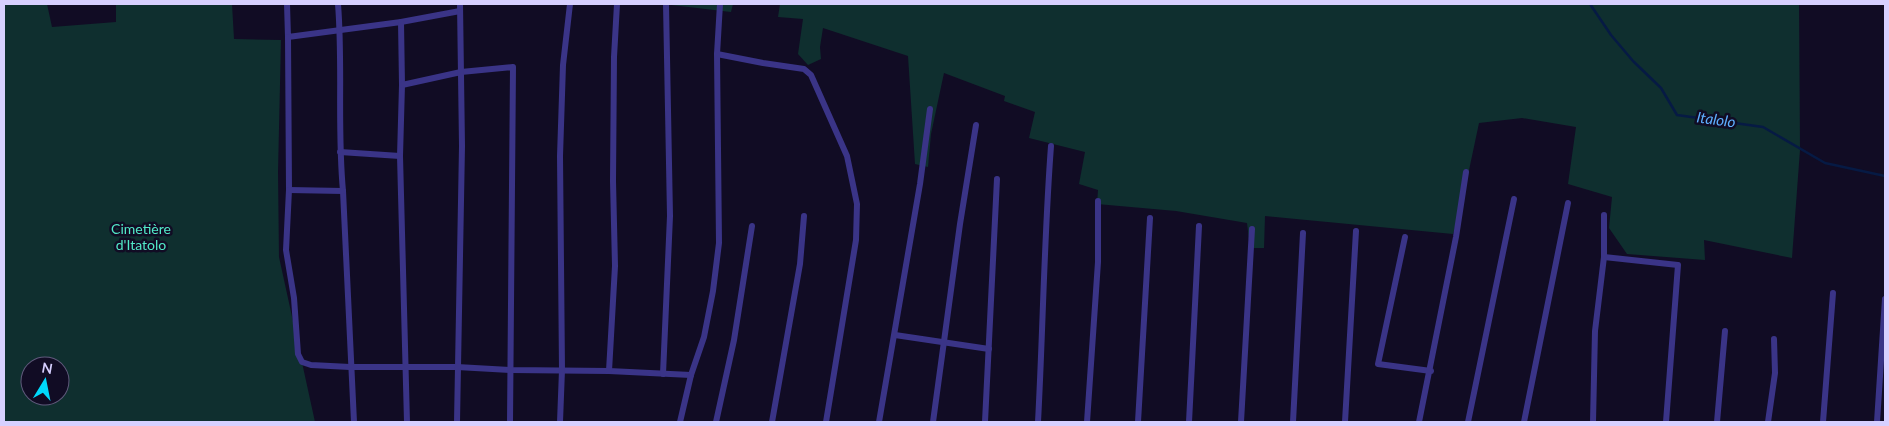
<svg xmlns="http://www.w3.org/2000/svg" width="1889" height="426" viewBox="0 0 1889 426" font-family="Lato,sans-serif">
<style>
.green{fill:#0f2f2f;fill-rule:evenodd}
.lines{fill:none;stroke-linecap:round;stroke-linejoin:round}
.stream{stroke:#061a44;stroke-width:2.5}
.street{stroke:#3a3487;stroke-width:6}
.labels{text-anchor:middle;stroke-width:5;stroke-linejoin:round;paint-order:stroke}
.park-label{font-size:14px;fill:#52e9c8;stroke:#110c24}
.water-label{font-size:15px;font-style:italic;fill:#5eafff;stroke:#110c24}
</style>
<rect width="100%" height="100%" fill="#110c24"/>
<!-- green -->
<g class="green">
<path d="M 4,4 L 47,4 L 52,27 L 116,22 L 116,4 L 232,4 L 234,39 L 281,40 L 278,172 L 279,257 L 315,422 L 4,422 ZM 30,366 L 60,366 L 60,396 L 30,396 Z"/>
<polygon points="663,4 733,4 731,12"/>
<polygon points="780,4 1799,4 1800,150 1792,258 1704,240 1705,260 1627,254 1609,228 1612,197 1568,184 1576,127 1522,118 1479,123 1461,208 1453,234 1265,216 1264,248 1250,248 1247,223 1176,211 1097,204 1098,190 1079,184 1085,152 1029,138 1035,112 1004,101 1005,96 944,73 931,134 928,167 915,164 908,56 823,28 820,47 821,59 808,65 798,54 803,19 778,17"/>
</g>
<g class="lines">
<!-- stream -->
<polyline class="stream" points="1590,4 1611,35 1633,61 1661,88 1677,115 1763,127 1825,163 1885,176"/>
<!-- street -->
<g class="street">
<polyline points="287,4 288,37 401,22 460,11"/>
<path d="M 338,4 C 343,66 337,128 343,191 L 354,422"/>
<polyline points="401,22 402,85 400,156 407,422"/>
<polyline points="288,37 289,190 286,250 294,298 298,354 302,362 311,365 350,367 457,367 511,370 609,371 691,375"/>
<polyline points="717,54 763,63 804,69 811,75 847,156 857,204 856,240 826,422"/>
<polyline points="402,85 461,72 513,67 510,422"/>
<polyline points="340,152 400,156"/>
<polyline points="289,190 343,191"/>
<polyline points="1405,237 1378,364 1431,371"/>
<polyline points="1604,257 1678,265 1666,422"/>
<polyline points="895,335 989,349"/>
<polyline points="609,371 615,266 613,181 614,57 617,4"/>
<polyline points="663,374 670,216 666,4"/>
<polyline points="457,422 462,146 460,4"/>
<polyline points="560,422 562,370 560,156 563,65 570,4"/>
<polyline points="680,422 691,375 704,337 713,291 719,243 717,54 720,4"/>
<polyline points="716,422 734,340 752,226"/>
<polyline points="772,422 800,264 804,216"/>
<polyline points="879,422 920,184 930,109"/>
<polyline points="933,422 960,224 976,125"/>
<polyline points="985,422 997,179"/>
<path d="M 1038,422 C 1043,330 1044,238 1051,146"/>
<polyline points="1087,422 1098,262 1098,201"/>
<polyline points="1138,422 1150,218"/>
<polyline points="1189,422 1199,226"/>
<polyline points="1241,422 1252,229"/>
<polyline points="1293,422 1303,233"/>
<polyline points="1345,422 1356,231"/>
<polyline points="1419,422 1456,237 1466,172"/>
<polyline points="1468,422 1514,199"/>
<polyline points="1524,422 1568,203"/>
<polyline points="1593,422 1595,331 1604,257 1604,215"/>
<polyline points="1717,422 1725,331"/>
<polyline points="1768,422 1775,373 1774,339"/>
<polyline points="1823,422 1833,293"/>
<polyline points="1877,422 1885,299"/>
</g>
</g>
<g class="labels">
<!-- park labels -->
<g class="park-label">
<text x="141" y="234">Cimetière<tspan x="141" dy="16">d'Itatolo</tspan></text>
</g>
<!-- water labels -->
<g class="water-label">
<text transform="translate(1716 120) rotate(8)" y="5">Italolo</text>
</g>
</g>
<!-- border -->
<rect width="1889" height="426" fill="none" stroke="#d7d0ff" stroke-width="10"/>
<!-- north arrow -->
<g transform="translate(45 381) rotate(10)"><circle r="24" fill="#110c24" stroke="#605a7c"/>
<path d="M0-4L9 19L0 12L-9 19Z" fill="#00d9fb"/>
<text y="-8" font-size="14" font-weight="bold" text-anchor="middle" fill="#d7d0ff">N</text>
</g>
</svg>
